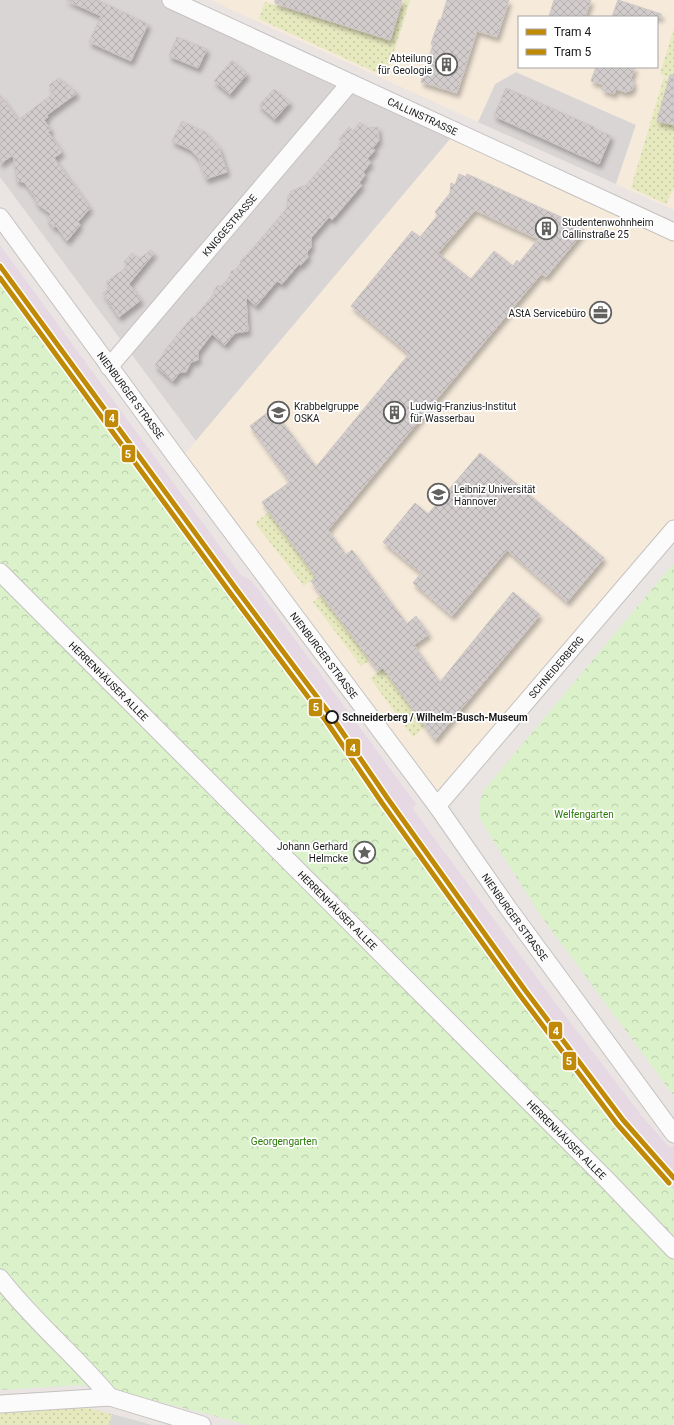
<svg xmlns="http://www.w3.org/2000/svg" width="674" height="1425" viewBox="0 0 674 1425" font-family="Roboto,sans-serif">
<style>
.residential{fill:#d9d5d4}
.industrial{fill:#e6d9e4}
.education{fill:#f6eadb;fill-rule:evenodd}
.grass{fill:url(#grass-dots)}
.park{fill:url(#park-crowns)}
.parking{fill:#d9d6d6}
.building{fill:url(#building-cross-hatch);stroke:#cdc5c4;fill-rule:evenodd;filter:url(#shadow)}
.lines{fill:none;stroke-linecap:round;stroke-linejoin:round}
.minor-casing{stroke:#c5c2c1;stroke-width:19}
.minor{stroke:#fcfbfb;stroke-width:17}
.tram-1-casing{stroke:#fff;stroke-width:8}
.tram-2-casing{stroke:#fff;stroke-width:8}
.tram-1{stroke:#c18a06;stroke-width:5}
.tram-2{stroke:#c18a06;stroke-width:5}
.stop-dot{fill:#fff;stroke:#1a1a1a;stroke-width:2}
.labels{text-anchor:middle;stroke-width:3.5;stroke-linejoin:round;paint-order:stroke}
.poi-label{font-size:10px;fill:#1a1a1a;stroke:#fff;text-anchor:start}
.street-label{font-size:10px;fill:#1a1a1a;stroke:#fff}
.stop-label{font-size:10px;font-weight:bold;fill:#1a1a1a;stroke:#fff;text-anchor:start}
.park-label{font-size:10px;fill:#2a7b06;stroke:#fff}
.line-badge{stroke:#fff;stroke-width:1.5}
.badge-label{font-size:11px;text-anchor:middle;font-weight:bold;fill:#fff}
</style>
<defs>
<pattern id="grass-dots" width="8" height="8" patternUnits="userSpaceOnUse"><rect width="8" height="8" fill="#e6e8be"/><path d="M2 2h.1M6 6h.1" fill="none" stroke="#c5c6a3" stroke-width="1.8" stroke-linecap="round"/></pattern>
<pattern id="park-crowns" width="20" height="18" patternUnits="userSpaceOnUse"><rect width="20" height="18" fill="#daf1ca"/><path d="M2 6a3 3 0 1 1 6 0M12 15a3 3 0 1 1 6 0" fill="none" stroke="#bacead"/></pattern>
<pattern id="building-cross-hatch" width="8" height="8" patternUnits="userSpaceOnUse"><rect width="8" height="8" fill="#d2cdcc"/><path d="M0 0l8 8M0 8l8-8" fill="none" stroke="#b4afaf"/></pattern>
<filter id="shadow"><feDropShadow dx="2.5" dy="4.5" stdDeviation="2" flood-color="#0004"/></filter>
</defs>
<rect width="100%" height="100%" fill="#eae4e2"/>
<!-- residential -->
<g class="residential">
<polygon points="0,0 171,0 456,132 196,441 0,177"/>
<polygon points="516,72 636,125 616,184 478,122 495,84"/>
</g>
<!-- industrial -->
<polygon class="industrial" points="0,245 240,574 252,581 416,804 412,808 554,1001 641,1115 670,1148 674,1145 674,1190 650,1166 656,1159 573,1058 395,814 390,817 209,565 91,397 0,274"/>
<!-- education -->
<g class="education">
<path d="M 210,0 L 674,0 L 674,210 L 616,184 L 636,125 L 516,72 L 495,84 L 478,122 ZM 519,17 L 657,17 L 657,67 L 519,67 Z"/>
<polygon points="456,132 674,232 674,529 437,806 179,461"/>
</g>
<!-- grass -->
<g class="grass">
<polygon points="404,0 410,0 386,77 259,19 265,2 391,41"/>
<polygon points="674,28 674,80 660,74"/>
<polygon points="664,77 674,82 674,187 666,204 631,188"/>
<polygon points="269,512 316,577 304,586 255,523"/>
<polygon points="322,595 370,660 361,666 313,602"/>
<polygon points="383,668 425,727 413,737 370,678"/>
<polygon points="88,1408 152,1425 0,1425 0,1412"/>
</g>
<!-- park -->
<g class="park">
<polygon points="0,274 91,397 209,565 390,816 395,814 573,1058 657,1159 650,1166 674,1190 674,1425 248,1425 211,1415 132,1395 81,1385 0,1390"/>
<path d="M 674,563 L 674,1096 L 541,916 L 481,821 C 478,809 479,801 484,790 Z"/>
</g>
<!-- parking -->
<polygon class="parking" points="112,1414 152,1425 109,1425"/>
<!-- building -->
<g class="building">
<polygon points="66,0 98,0 148,24 131,61 89,42 101,16"/>
<polygon points="275,0 402,0 390,40 275,3"/>
<polygon points="447,0 509,0 497,37 477,31 457,93 421,82 433,45 431,44 439,20 441,20"/>
<polygon points="554,0 591,0 585,17 549,17"/>
<polygon points="618,0 661,14 661,17 612,17"/>
<polygon points="177,37 207,49 198,68 169,56"/>
<polygon points="232,60 247,74 230,94 214,81"/>
<polygon points="596,67 635,67 631,78 634,83 632,90 625,92 616,89 614,94 602,90 604,85 591,81"/>
<polygon points="670,75 674,75 674,125 657,121"/>
<polygon points="59,78 77,93 47,115 48,117 44,120 51,130 48,132 62,152 54,158 90,208 78,222 80,225 67,241 56,226 54,228 47,218 51,214 37,204 35,197 24,182 17,181 13,155 0,164 0,95 18,120 54,93 49,85"/>
<polygon points="506,88 594,127 593,128 611,136 599,164 494,116"/>
<polygon points="274,89 290,102 275,119 259,105"/>
<polygon points="182,121 205,132 219,148 227,172 206,179 199,159 191,150 172,141"/>
<polygon points="360,122 367,128 378,127 379,140 373,148 375,150 367,159 371,162 363,172 365,175 359,183 362,185 332,220 329,217 311,238 311,247 307,252 308,257 301,265 299,264 282,284 277,281 256,306 246,297 248,331 235,333 225,345 212,334 198,352 198,360 191,362 186,372 180,372 173,381 155,365 165,352 164,351 192,317 194,318 214,294 214,290 217,286 222,286 230,276 231,271 235,270 240,264 241,260 247,255 287,208 288,196 291,191 306,185 343,142 339,139 349,127 353,131"/>
<path d="M 459,174 L 466,177 L 467,174 L 576,224 L 575,226 L 585,230 L 546,277 L 541,274 L 328,530 L 346,555 L 352,550 L 407,624 L 416,616 L 429,634 L 414,645 L 440,682 L 513,592 L 540,615 L 435,740 L 383,668 L 378,671 L 311,581 L 316,577 L 262,502 L 290,482 L 250,426 L 271,410 L 279,421 L 280,419 L 316,467 L 409,354 L 351,306 L 412,231 L 420,237 L 438,215 L 435,212 L 450,193 L 451,183 L 455,185 ZM 475,210 L 509,226 L 538,239 L 519,263 L 517,260 L 513,266 L 494,251 L 471,279 L 438,253 Z"/>
<polygon points="151,250 154,253 129,284 141,300 119,317 103,293 110,288 106,282 128,266 124,262 132,253 139,259"/>
<polygon points="480,453 604,558 567,602 507,550 452,616 413,583 421,573 383,542 415,503 428,514"/>
</g>
<g class="lines">
<defs>
<g id="minor">
<path id="s1" d="M 171,0 L 674,232"/>
<path id="s2" d="M 0,217 L 179,461 L 437,806 L 508,908 L 674,1134"/>
<path id="s3" d="M 109,367 L 350,83"/>
<path id="s4" d="M 0,572 L 609,1182 L 674,1250"/>
<path id="s5" d="M 437,806 L 674,529"/>
<path d="M 0,1278 C 33,1321 75,1355 110,1397"/>
<polyline points="0,1404 110,1397 202,1425"/>
</g>
</defs>
<!-- minor casing -->
<use href="#minor" class="minor-casing"/>
<!-- minor -->
<use href="#minor" class="minor"/>
<defs>
<polyline id="tram-1" points="0,266 237,590 332,717 388,799 525,990 623,1120 674,1178"/>
<polyline id="tram-2" points="0,278 231,594 326,721 382,803 519,994 617,1124 669,1183"/>
</defs>
<!-- tram-1 casing -->
<use href="#tram-1" class="tram-1-casing"/>
<!-- tram-2 casing -->
<use href="#tram-2" class="tram-2-casing"/>
<!-- tram-1 -->
<use href="#tram-1" class="tram-1"/>
<!-- tram-2 -->
<use href="#tram-2" class="tram-2"/>
</g>
<!-- icons -->
<defs>
<symbol id="building-ring" viewBox="-11 -11 22 22"><circle r="9.5" fill="#fff" stroke="#636160" stroke-width="1.5"/><path d="M-4-6H4V6H1V3H-1V6H-4ZM-2.5-4.3h1.7v1.8h-1.7ZM.8-4.3h1.7v1.8H.8ZM-2.5-1h1.7V.8h-1.7ZM.8-1h1.7V.8H.8Z" fill="#636160"/></symbol>
<symbol id="office-ring" viewBox="-11 -11 22 22"><circle r="9.5" fill="#fff" stroke="#636160" stroke-width="1.5"/><path d="M-6-3h4V-5.5h4V-3h4V5H-6ZM-1-4.5V-3h2v-1.5ZM-6 0V1H6V0Z" fill="#636160"/></symbol>
<symbol id="school-ring" viewBox="-11 -11 22 22"><circle r="9.5" fill="#fff" stroke="#636160" stroke-width="1.5"/><path d="M0-5L7-2L0 1L-7-2ZM-4 1L0 2.5L4 1V4Q0 6-4 4Z" fill="#636160"/></symbol>
<symbol id="university-ring" viewBox="-11 -11 22 22"><circle r="9.5" fill="#fff" stroke="#636160" stroke-width="1.5"/><path d="M0-5L7-2L0 1L-7-2ZM-4 1L0 2.5L4 1V4Q0 6-4 4Z" fill="#636160"/></symbol>
<symbol id="sight-ring" viewBox="-11 -11 22 22"><circle r="9.5" fill="#fff" stroke="#636160" stroke-width="1.5"/><path d="M0-6L1.8-2.2L6-1.7L2.9 1.2L3.7 5.4L0 3.3L-3.7 5.4L-2.9 1.2L-6-1.7L-1.8-2.2Z" fill="#636160"/></symbol>
</defs>
<g fill-rule="evenodd">
<use href="#building-ring" x="434" y="52" width="25" height="25"/>
<use href="#building-ring" x="534" y="216" width="25" height="25"/>
<use href="#office-ring" x="588" y="300" width="25" height="25"/>
<use href="#school-ring" x="266" y="400" width="25" height="25"/>
<use href="#building-ring" x="382" y="400" width="25" height="25"/>
<use href="#university-ring" x="426" y="482" width="25" height="25"/>
<use href="#sight-ring" x="352" y="840" width="25" height="25"/>
</g>
<!-- markers -->
<circle class="stop-dot" cx="332" cy="717" r="6"/>
<g class="labels">
<!-- poi labels -->
<g class="poi-label">
<text x="432" y="62" text-anchor="end">Abteilung<tspan x="432" dy="12">für Geologie</tspan></text>
<text x="562" y="226">Studentenwohnheim<tspan x="562" dy="12">Callinstraße 25</tspan></text>
<text x="586" y="317" text-anchor="end">AStA Servicebüro</text>
<text x="294" y="410">Krabbelgruppe<tspan x="294" dy="12">OSKA</tspan></text>
<text x="410" y="410">Ludwig-Franzius-Institut<tspan x="410" dy="12">für Wasserbau</tspan></text>
<text x="454" y="493">Leibniz Universität<tspan x="454" dy="12">Hannover</tspan></text>
<text x="348" y="850" text-anchor="end">Johann Gerhard<tspan x="348" dy="12">Helmcke</tspan></text>
</g>
<!-- street labels -->
<g class="street-label">
<text dy="4" stroke="none"><textPath href="#s1" startOffset="277">CALLINSTRASSE</textPath></text>
<text dy="4" stroke="none"><textPath href="#s3" startOffset="186">KNIGGESTRASSE</textPath></text>
<text dy="4" stroke="none"><textPath href="#s2" startOffset="221">NIENBURGER STRASSE</textPath></text>
<text dy="4" stroke="none"><textPath href="#s2" startOffset="545">NIENBURGER STRASSE</textPath></text>
<text dy="4" stroke="none"><textPath href="#s5" startOffset="183">SCHNEIDERBERG</textPath></text>
<text dy="4" stroke="none"><textPath href="#s4" startOffset="154">HERRENHÄUSER ALLEE</textPath></text>
<text dy="4" stroke="none"><textPath href="#s4" startOffset="478">HERRENHÄUSER ALLEE</textPath></text>
<text dy="4" stroke="none"><textPath href="#s2" startOffset="869">NIENBURGER STRASSE</textPath></text>
<text dy="4" stroke="none"><textPath href="#s4" startOffset="802">HERRENHÄUSER ALLEE</textPath></text>
</g>
<!-- stop labels -->
<g class="stop-label">
<text x="342" y="721">Schneiderberg / Wilhelm-Busch-Museum</text>
</g>
<!-- park labels -->
<g class="park-label">
<text x="584" y="818">Welfengarten</text>
<text x="284" y="1145">Georgengarten</text>
</g>
</g>
<g class="line-badge">
<rect x="104" y="409" width="15" height="19" rx="4" fill="#c18a06"/>
<rect x="121" y="444" width="15" height="19" rx="4" fill="#c18a06"/>
<rect x="308" y="698" width="15" height="19" rx="4" fill="#c18a06"/>
<rect x="345" y="738" width="16" height="19" rx="4" fill="#c18a06"/>
<rect x="548" y="1021" width="15" height="19" rx="4" fill="#c18a06"/>
<rect x="562" y="1051" width="15" height="20" rx="4" fill="#c18a06"/>
</g>
<g class="badge-label">
<text x="112" y="422">4</text>
<text x="128" y="458">5</text>
<text x="316" y="711">5</text>
<text x="353" y="752">4</text>
<text x="556" y="1035">4</text>
<text x="569" y="1065">5</text>
</g>
<!-- legend -->
<rect x="518" y="16" width="140" height="52" fill="#ffffff" stroke="#a3a3a3"/>
<rect x="526" y="29" width="20" height="6" fill="#c18a06" stroke="#a3a3a3"/>
<text x="554" y="36" font-size="12" fill="#1a1a1a">Tram 4</text>
<rect x="526" y="49" width="20" height="6" fill="#c18a06" stroke="#a3a3a3"/>
<text x="554" y="56" font-size="12" fill="#1a1a1a">Tram 5</text>
</svg>
